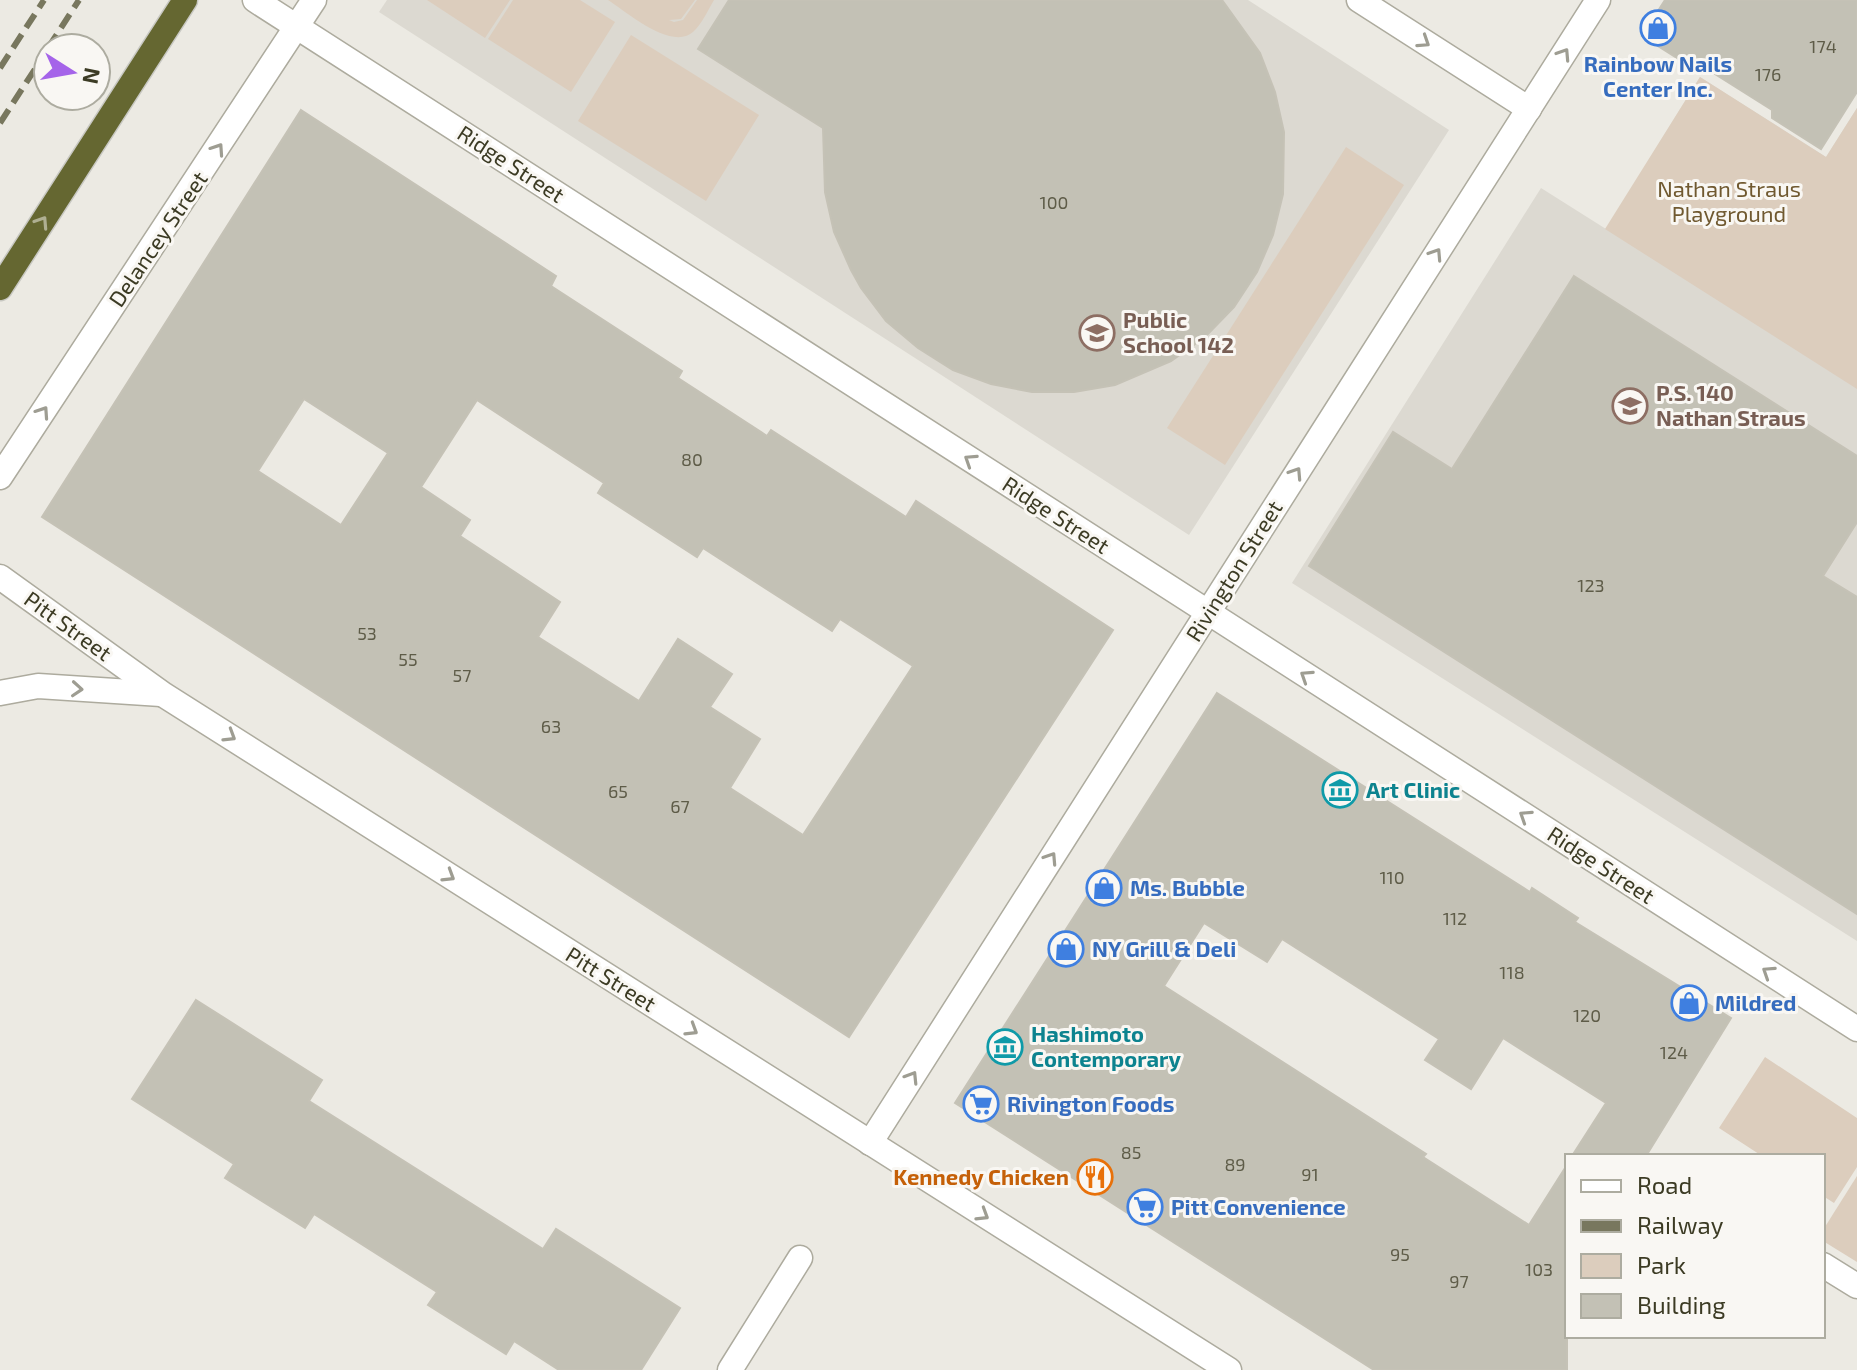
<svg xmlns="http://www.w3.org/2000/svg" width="1857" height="1370" viewBox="0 0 1857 1370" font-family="'Exo 2',sans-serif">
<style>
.built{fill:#dcd9d1}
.green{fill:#dccdbd}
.building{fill:#c3c1b5;stroke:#c5c2b6;stroke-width:2;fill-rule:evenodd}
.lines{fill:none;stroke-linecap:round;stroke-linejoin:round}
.service-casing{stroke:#adab9e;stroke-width:27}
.pedestrian-casing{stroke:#adab9e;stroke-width:27}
.minor-casing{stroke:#adab9e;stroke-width:27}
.motorway-casing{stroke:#c8c8c2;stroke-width:27}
.service{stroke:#fff;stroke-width:24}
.pedestrian{stroke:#fff;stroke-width:24}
.minor{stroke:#fff;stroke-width:24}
.motorway{stroke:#656731;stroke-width:24}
.rail{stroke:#78775e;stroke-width:6;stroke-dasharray:16 8;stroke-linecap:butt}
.oneway{stroke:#9e9d92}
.oneway2{stroke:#afaf92}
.labels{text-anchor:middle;stroke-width:6;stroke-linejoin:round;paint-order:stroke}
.number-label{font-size:18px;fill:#5e5c48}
.shop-label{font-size:22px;font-weight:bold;fill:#366cbe;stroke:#f9f7f3;text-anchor:start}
.street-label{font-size:22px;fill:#3c3b24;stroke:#f9f7f3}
.park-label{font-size:22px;fill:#705930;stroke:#f9f7f3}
.education-label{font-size:22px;font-weight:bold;fill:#785e54;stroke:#f9f7f3;text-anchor:start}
.culture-label{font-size:22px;font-weight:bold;fill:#0d838f;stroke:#f9f7f3;text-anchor:start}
.food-label{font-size:22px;font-weight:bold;fill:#c56008;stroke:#f9f7f3;text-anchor:end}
</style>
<rect width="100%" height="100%" fill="#eceae3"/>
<!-- built -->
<g class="built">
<polygon points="387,0 1248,0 1449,130 1189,535 379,12"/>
<polygon points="1700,77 1826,157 1857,108 1857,941 1292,583 1541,188 1606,229"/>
</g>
<!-- green -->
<g class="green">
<polygon points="427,0 510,0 485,38"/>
<polygon points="513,0 580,0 615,22 571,92 488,39"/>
<path d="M 608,0 L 695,0 L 681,19 L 669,20 L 674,22 L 683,20 L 697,0 L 714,0 C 708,10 702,24 693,32 C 671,51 627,12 608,0 Z"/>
<polygon points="631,35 759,115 706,201 578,121"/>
<polygon points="1700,77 1826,157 1857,108 1857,389 1605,229"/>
<polygon points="1346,147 1404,185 1225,465 1167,428"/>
<polygon points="1765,1057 1857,1118 1857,1167 1834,1203 1823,1196 1823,1156 1762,1156 1719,1128"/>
<polygon points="1857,1176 1857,1262 1823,1241 1823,1230"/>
</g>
<!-- building -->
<g class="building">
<polygon points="729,0 1222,0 1260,53 1275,92 1284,132 1283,194 1273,235 1257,272 1234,307 1205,337 1171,361 1115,385 1074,392 1032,392 991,384 953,370 918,348 886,321 861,288 851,270 834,232 825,192 823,128 698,49"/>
<polygon points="1665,0 1857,0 1857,92 1821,149 1772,118 1772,110 1699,64 1688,65 1642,36"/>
<path d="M 301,110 L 556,276 L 551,286 L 682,371 L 678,378 L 767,436 L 771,430 L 906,517 L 916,501 L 1113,630 L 849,1037 L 42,517 ZM 304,399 L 388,453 L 341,525 L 258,471 ZM 477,400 L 604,483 L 598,493 L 697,557 L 703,548 L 832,631 L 840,619 L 913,666 L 803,835 L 730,788 L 760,739 L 710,707 L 732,674 L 678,639 L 639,701 L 538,637 L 560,602 L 460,536 L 470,520 L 421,487 Z"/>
<polygon points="1574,276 1857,456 1857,522 1823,576 1857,597 1857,914 1309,566 1393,432 1452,469"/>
<polygon points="1217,693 1530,892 1532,888 1578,918 1575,922 1731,1018 1646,1156 1572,1156 1606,1103 1503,1038 1471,1089 1425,1060 1439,1039 1282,939 1267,962 1204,923 1164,986 1426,1154 1423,1157 1529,1225 1567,1165 1567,1370 1374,1370 955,1103"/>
<polygon points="196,1000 322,1080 309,1101 543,1249 556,1229 680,1308 641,1370 559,1370 514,1341 506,1354 428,1305 437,1292 314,1214 305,1228 225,1178 234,1164 132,1099"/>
</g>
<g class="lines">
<defs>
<polyline id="service" points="1823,1265 1857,1286"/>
<polyline id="pedestrian" points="730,1370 800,1258"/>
<g id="minor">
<polyline points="255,0 1857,1029"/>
<polyline points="1359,0 1529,109"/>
<polyline points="0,477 314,0"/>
<polyline points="0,577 164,695 1229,1370"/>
<polyline points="0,693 38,686 161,694"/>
<polyline points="870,1143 1598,0"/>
</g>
<polyline id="motorway" points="0,288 185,0"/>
</defs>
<!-- service casing -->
<use href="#service" class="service-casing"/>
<!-- pedestrian casing -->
<use href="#pedestrian" class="pedestrian-casing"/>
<!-- minor casing -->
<use href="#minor" class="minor-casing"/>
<!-- motorway casing -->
<use href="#motorway" class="motorway-casing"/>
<!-- service -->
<use href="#service" class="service"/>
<!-- pedestrian -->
<use href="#pedestrian" class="pedestrian"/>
<!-- minor -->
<use href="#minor" class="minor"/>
<!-- motorway -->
<use href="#motorway" class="motorway"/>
<!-- rail -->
<g class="rail">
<polyline points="48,48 79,0"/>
<polyline points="0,68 44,0"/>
<polyline points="0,123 48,49"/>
</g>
</g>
<!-- one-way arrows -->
<defs><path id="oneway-chevron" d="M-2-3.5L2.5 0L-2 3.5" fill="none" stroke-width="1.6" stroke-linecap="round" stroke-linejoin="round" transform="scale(2)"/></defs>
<g class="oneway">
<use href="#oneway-chevron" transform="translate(1424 42) rotate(33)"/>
<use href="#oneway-chevron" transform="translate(1564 54) rotate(-57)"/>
<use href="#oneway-chevron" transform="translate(218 149) rotate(-56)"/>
<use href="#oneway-chevron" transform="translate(1436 254) rotate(-57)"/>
<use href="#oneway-chevron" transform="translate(43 412) rotate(-56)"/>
<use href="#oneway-chevron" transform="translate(970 460) rotate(-147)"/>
<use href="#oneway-chevron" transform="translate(1296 473) rotate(-57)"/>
<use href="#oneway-chevron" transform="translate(1306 676) rotate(-147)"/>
<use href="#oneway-chevron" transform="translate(77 689) rotate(4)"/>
<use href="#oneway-chevron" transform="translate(230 736) rotate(32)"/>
<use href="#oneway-chevron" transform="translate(1525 816) rotate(-147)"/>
<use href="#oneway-chevron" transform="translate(1051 858) rotate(-57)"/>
<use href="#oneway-chevron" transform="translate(449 876) rotate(32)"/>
<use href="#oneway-chevron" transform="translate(1768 972) rotate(-147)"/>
<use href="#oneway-chevron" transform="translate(692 1030) rotate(32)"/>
<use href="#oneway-chevron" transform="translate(912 1077) rotate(-58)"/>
<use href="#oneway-chevron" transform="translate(983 1215) rotate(32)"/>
</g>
<use class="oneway2" href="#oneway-chevron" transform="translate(42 222) rotate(-57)"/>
<!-- icons -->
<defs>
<symbol id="shop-ring" viewBox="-11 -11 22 22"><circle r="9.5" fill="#f9f7f3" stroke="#3f7fe0" stroke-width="1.5"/><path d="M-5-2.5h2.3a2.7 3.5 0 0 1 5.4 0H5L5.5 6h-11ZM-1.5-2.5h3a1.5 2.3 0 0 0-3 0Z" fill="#3f7fe0"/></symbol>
<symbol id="school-ring" viewBox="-11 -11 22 22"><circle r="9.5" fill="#f9f7f3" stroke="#8d6e63" stroke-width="1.5"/><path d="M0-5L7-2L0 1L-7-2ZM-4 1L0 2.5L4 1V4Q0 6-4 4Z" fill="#8d6e63"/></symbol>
<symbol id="museum-ring" viewBox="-11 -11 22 22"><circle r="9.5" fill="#f9f7f3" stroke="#0f9aa8" stroke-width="1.5"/><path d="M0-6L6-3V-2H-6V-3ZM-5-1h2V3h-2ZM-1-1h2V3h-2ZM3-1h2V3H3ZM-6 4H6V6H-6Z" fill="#0f9aa8"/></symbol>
<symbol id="supermarket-ring" viewBox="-11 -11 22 22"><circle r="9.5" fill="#f9f7f3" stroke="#3f7fe0" stroke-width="1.5"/><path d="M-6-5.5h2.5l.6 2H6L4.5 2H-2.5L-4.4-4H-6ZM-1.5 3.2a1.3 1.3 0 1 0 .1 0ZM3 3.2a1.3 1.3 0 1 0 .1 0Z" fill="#3f7fe0"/></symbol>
<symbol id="restaurant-ring" viewBox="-11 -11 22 22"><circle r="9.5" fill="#f9f7f3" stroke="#e8710a" stroke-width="1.5"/><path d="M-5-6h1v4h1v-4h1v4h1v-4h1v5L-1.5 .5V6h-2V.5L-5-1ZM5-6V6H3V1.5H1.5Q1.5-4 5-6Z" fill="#e8710a"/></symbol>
</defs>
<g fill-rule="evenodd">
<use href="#shop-ring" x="1638" y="8" width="40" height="40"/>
<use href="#school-ring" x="1077" y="313" width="40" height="40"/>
<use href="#school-ring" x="1610" y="386" width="40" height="40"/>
<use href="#museum-ring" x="1320" y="770" width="40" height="40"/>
<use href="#shop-ring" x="1084" y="868" width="40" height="40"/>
<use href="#shop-ring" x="1046" y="929" width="40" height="40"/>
<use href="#shop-ring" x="1669" y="983" width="40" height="40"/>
<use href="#museum-ring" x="985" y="1027" width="40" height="40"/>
<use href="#supermarket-ring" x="961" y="1084" width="40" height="40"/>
<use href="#restaurant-ring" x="1075" y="1157" width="40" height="40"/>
<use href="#supermarket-ring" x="1125" y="1187" width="40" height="40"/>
</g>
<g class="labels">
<!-- number labels -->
<g class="number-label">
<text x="1823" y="53">174</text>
<text x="1768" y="81">176</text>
<text x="1054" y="209">100</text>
<text x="692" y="466">80</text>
<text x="1591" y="592">123</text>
<text x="367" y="640">53</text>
<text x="408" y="666">55</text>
<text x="462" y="682">57</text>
<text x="551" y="733">63</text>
<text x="618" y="798">65</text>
<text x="680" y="813">67</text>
<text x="1392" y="884">110</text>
<text x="1455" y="925">112</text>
<text x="1512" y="979">118</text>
<text x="1587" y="1022">120</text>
<text x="1674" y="1059">124</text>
<text x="1131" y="1159">85</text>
<text x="1235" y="1171">89</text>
<text x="1310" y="1181">91</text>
<text x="1400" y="1261">95</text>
<text x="1539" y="1276">103</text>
<text x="1459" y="1288">97</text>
</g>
<!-- shop labels -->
<g class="shop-label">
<text x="1658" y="72" text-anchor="middle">Rainbow Nails<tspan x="1658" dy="25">Center Inc.</tspan></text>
<text x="1130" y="896">Ms. Bubble</text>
<text x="1092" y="957">NY Grill &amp; Deli</text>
<text x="1715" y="1011">Mildred</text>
<text x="1007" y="1112">Rivington Foods</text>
<text x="1171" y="1215">Pitt Convenience</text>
</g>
<!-- street labels -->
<g class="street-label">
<text transform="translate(511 164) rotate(33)" y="8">Ridge Street</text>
<text transform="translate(158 239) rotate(-56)" y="8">Delancey Street</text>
<text transform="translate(1056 515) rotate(33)" y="8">Ridge Street</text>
<text transform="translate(1234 571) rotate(-58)" y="8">Rivington Street</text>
<text transform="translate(68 626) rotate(36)" y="8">Pitt Street</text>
<text transform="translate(1601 865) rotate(33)" y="8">Ridge Street</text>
<text transform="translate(611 979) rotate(32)" y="8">Pitt Street</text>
</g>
<!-- park labels -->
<g class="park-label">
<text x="1729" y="197">Nathan Straus<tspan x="1729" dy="25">Playground</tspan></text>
</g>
<!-- education labels -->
<g class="education-label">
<text x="1123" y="328">Public<tspan x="1123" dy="25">School 142</tspan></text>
<text x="1656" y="401">P.S. 140<tspan x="1656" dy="25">Nathan Straus</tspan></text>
</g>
<!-- culture labels -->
<g class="culture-label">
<text x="1366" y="798">Art Clinic</text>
<text x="1031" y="1042">Hashimoto<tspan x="1031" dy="25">Contemporary</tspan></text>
</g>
<!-- food labels -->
<g class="food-label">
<text x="1069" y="1185">Kennedy Chicken</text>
</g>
</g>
<!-- legend -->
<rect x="1565" y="1154" width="260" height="184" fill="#f9f7f3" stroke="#adaca0" stroke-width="2"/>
<rect x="1581" y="1180" width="40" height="12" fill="#ffffff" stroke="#adaca0" stroke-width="2"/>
<text x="1637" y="1194" font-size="24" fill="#3c3b24">Road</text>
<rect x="1581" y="1220" width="40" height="12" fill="#78775e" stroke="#adaca0" stroke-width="2"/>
<text x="1637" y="1234" font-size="24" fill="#3c3b24">Railway</text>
<rect x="1581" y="1254" width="40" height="24" fill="#dccdbd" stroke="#adaca0" stroke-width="2"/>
<text x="1637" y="1274" font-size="24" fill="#3c3b24">Park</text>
<rect x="1581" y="1294" width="40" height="24" fill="#c3c1b5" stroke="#adaca0" stroke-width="2"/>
<text x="1637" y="1314" font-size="24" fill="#3c3b24">Building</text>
<!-- north arrow -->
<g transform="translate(72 72) rotate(101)"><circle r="38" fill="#f9f7f3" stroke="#adaca0" stroke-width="2"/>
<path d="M0-6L14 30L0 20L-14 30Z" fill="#a564e9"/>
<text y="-12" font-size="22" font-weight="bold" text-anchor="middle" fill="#3c3b24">N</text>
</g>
</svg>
